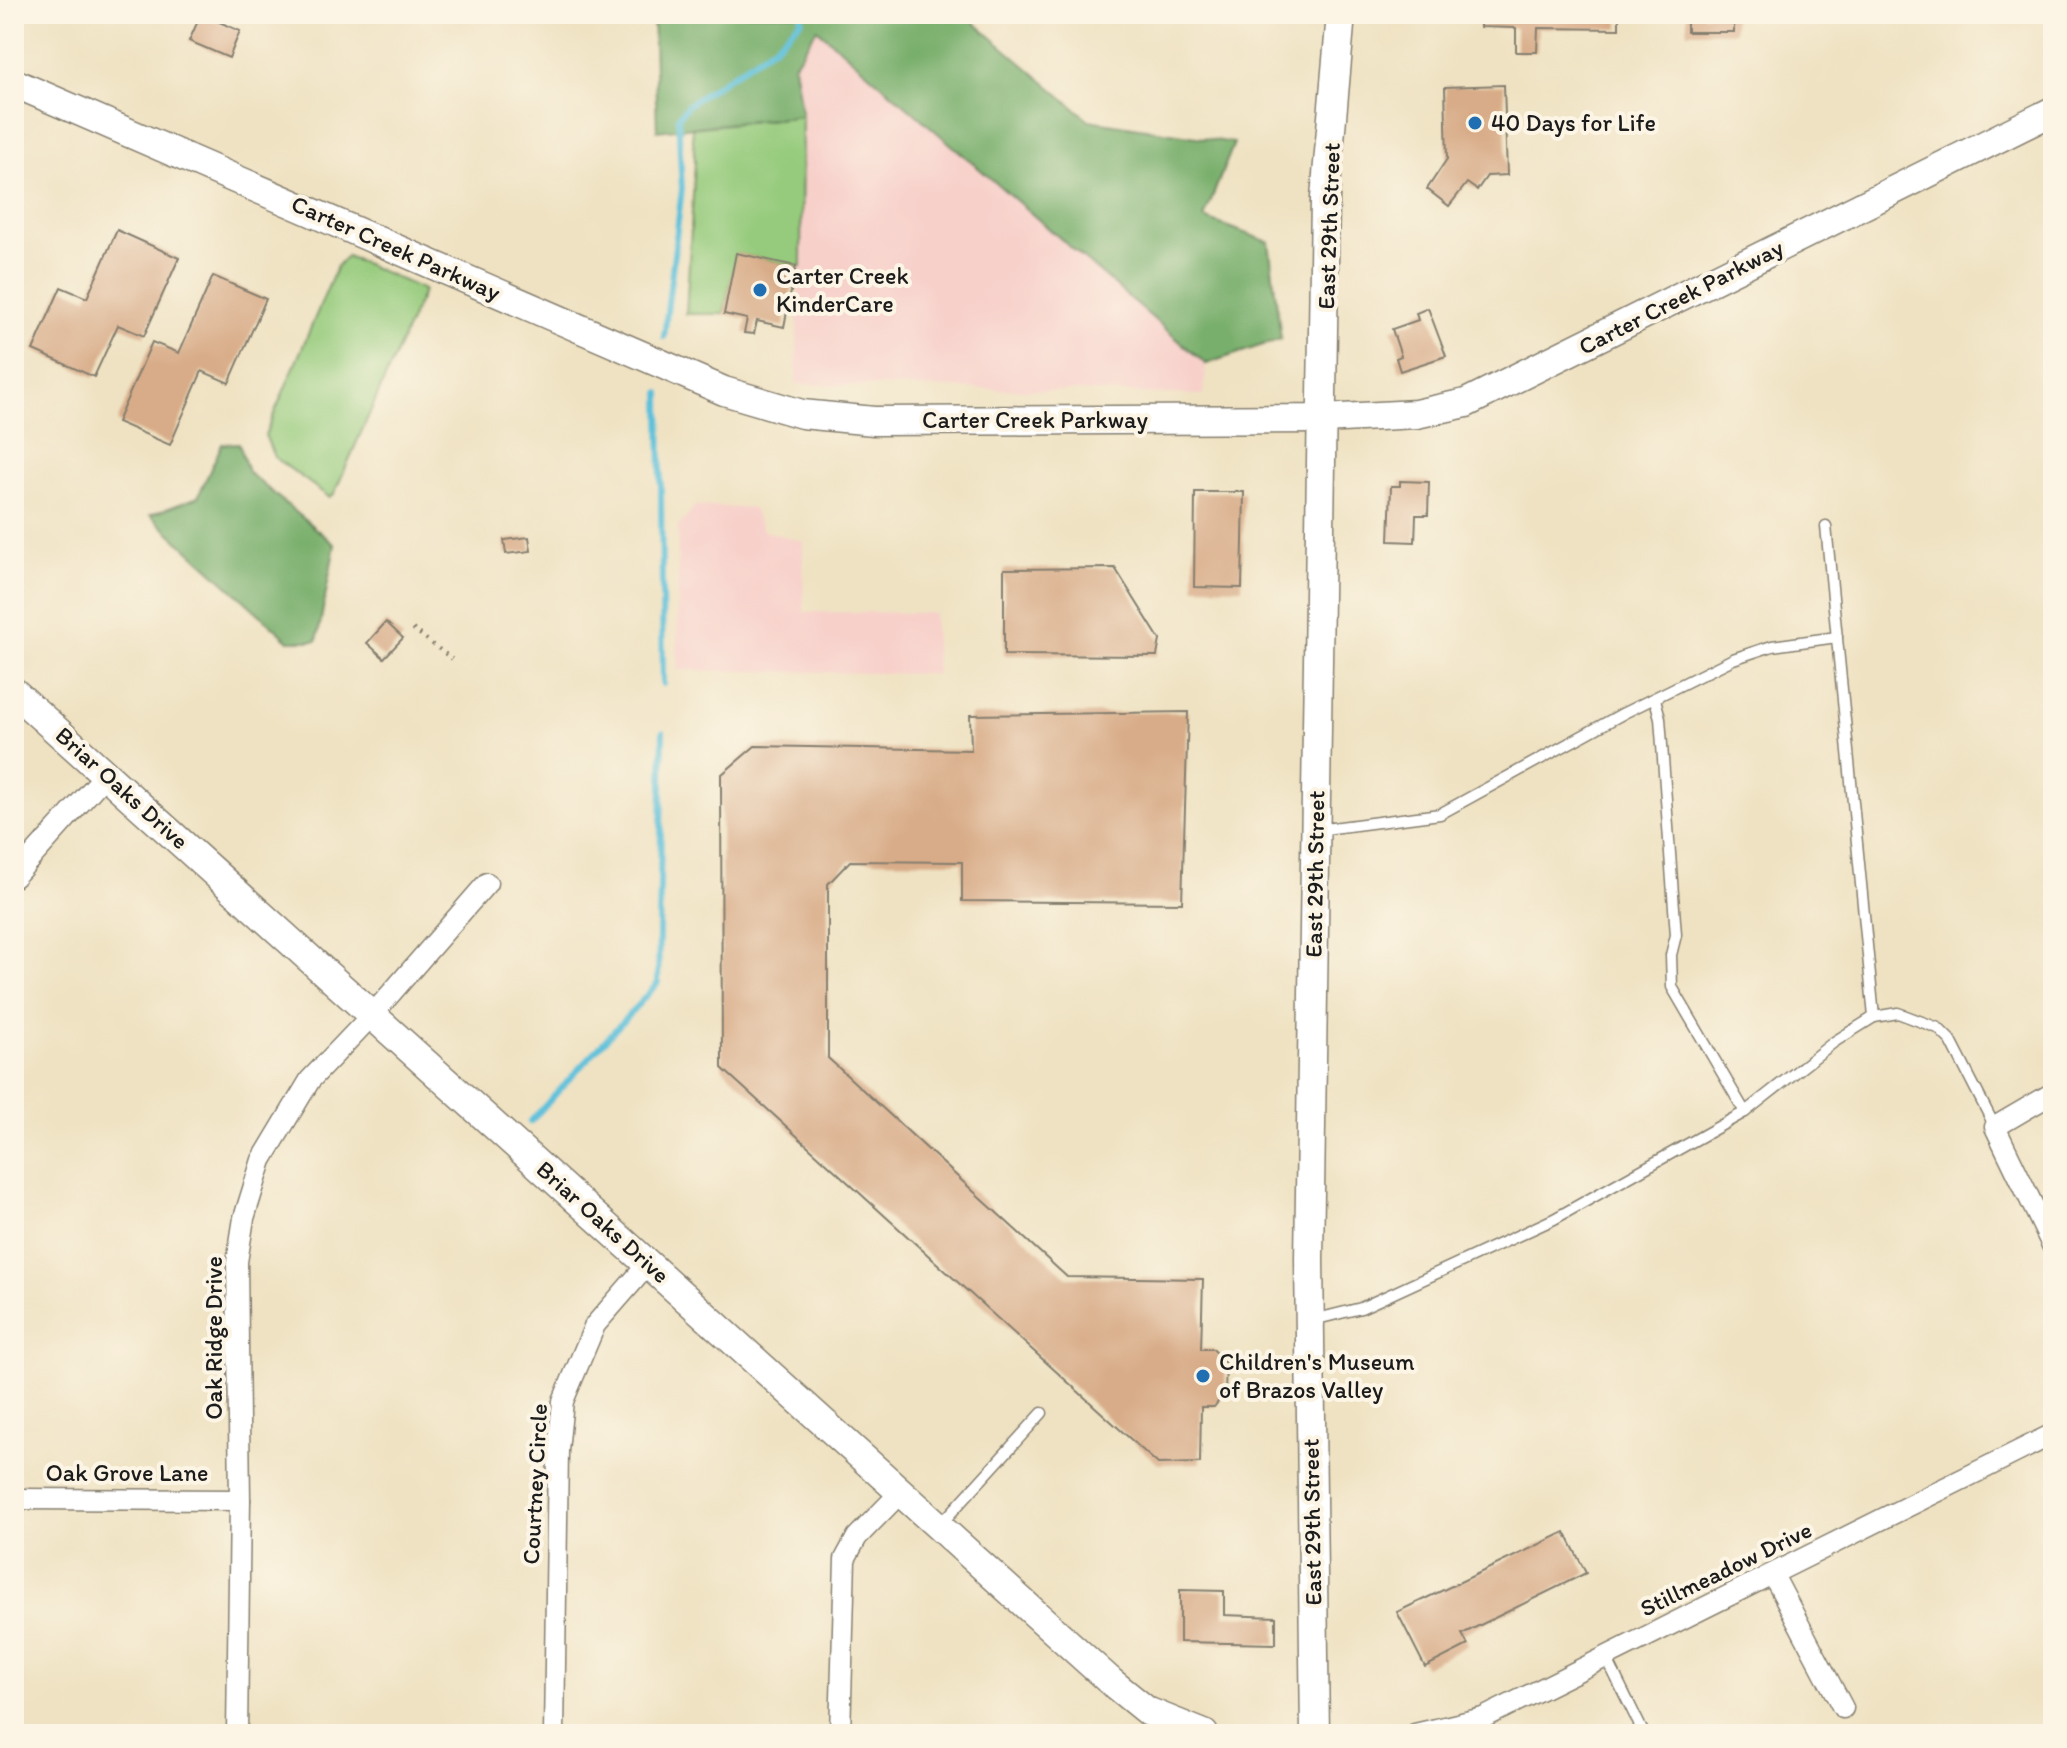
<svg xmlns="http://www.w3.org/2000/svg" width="2067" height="1748" viewBox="0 0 2067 1748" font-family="Itim,sans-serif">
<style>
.built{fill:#f7d0ca}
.green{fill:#96cb7d;stroke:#59744c;stroke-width:2}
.forest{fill:#78af6c;stroke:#4a6644;stroke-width:2}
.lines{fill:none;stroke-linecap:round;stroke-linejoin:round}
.stream{stroke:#5cc0da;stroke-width:6}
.building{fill:#d8ac88}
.lane-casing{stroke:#867f6f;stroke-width:13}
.street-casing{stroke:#867f6f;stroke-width:23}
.secondary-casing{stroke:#867f6f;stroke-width:31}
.path{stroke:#867f6f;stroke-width:4;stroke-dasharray:2 6;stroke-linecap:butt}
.lane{stroke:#fff;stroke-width:10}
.street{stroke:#fff;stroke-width:20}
.secondary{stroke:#fff;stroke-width:28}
.poi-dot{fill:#1f6fb2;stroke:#fcf5e5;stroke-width:3}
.labels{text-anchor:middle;stroke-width:8;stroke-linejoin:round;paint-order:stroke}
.poi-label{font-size:24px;fill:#1c1c1c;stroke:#fcf5e5;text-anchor:start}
.street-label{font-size:24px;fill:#1c1c1c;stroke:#fcf5e5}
</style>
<rect width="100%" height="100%" fill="#fcf5e5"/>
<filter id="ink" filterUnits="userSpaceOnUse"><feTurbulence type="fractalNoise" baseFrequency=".0125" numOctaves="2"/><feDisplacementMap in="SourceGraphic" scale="16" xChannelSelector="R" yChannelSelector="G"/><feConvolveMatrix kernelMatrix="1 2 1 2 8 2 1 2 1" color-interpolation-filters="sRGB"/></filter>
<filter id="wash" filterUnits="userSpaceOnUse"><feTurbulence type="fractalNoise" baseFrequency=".006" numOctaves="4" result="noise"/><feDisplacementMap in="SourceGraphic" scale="32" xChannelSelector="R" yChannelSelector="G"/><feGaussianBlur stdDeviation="1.8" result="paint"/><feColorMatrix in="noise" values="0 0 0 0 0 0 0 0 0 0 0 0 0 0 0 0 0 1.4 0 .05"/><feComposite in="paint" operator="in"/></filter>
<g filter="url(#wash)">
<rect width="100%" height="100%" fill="#efe2c2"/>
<!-- built -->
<g class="built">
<polygon points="816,29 1206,364 1204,395 796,384 802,116 794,65"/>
<polygon points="695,506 752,508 764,531 803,541 804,612 934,613 936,674 677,670 678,527"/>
</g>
<!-- green -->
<g class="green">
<polygon points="802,116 801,267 737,254 724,314 686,314 695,161 692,128"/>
<polygon points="347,256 424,290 334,494 329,497 274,457 265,435 337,266"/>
</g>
<!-- forest -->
<g class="forest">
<polygon points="653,14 964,14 1089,120 1234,143 1204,218 1269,242 1281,339 1206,364 817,29 794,65 802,116 657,131"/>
<polygon points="239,443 248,472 335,545 317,641 289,641 150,515 198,497 222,444"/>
</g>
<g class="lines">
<!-- stream -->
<g class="stream">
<polyline points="664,337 682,189 678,117 688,105 775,46 802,20 801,14"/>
<polyline points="660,393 663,684"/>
<polyline points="530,1122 658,983 663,732"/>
</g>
</g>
<g id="blocks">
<!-- building -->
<g class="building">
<polygon points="201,14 240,31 229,58 189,41"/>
<rect x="1147" y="14" width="84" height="3"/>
<polygon points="1480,14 1619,14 1619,29 1538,28 1537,52 1516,52 1516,28 1480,27"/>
<rect x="1687" y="14" width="47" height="18"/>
<polygon points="1504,85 1507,175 1487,176 1477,190 1467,183 1449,206 1427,189 1447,159 1445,87"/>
<polygon points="117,230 179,258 144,336 118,325 94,377 33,350 61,287 87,298"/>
<polygon points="736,253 796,266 784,327 757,321 754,334 744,333 747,319 724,314"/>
<polygon points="213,276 266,299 229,383 202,371 170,445 117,422 152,342 179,353"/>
<polygon points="1428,308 1446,356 1400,371 1396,358 1401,356 1392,329 1418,320 1416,313"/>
<polygon points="1400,481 1429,482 1428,515 1416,515 1415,542 1389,541 1391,486 1400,486"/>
<polygon points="1195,492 1244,492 1242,588 1194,587"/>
<polygon points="529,537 531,551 506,554 504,540"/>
<polygon points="1115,568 1160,640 1157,656 1004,655 1004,569"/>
<polygon points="386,622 403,638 384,658 367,643"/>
<polygon points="1188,712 1182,903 962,901 962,862 850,861 828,884 828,1058 1067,1277 1203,1279 1201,1349 1213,1349 1226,1364 1225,1393 1214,1407 1201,1407 1200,1463 1158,1464 722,1068 721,775 755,746 971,750 970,715"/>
<polygon points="1565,1532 1586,1573 1462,1634 1468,1645 1425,1667 1397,1612"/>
<polygon points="1180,1590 1224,1591 1224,1615 1276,1617 1276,1644 1180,1642"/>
</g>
</g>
</g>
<g filter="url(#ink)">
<use href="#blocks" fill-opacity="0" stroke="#867f6f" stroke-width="2"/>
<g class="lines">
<defs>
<g id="lane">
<polyline points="1826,526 1874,1017"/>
<polyline points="1655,699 1660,718 1676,935 1671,955 1672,987 1745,1112"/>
<polyline points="1317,830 1440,814 1624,713 1733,659 1772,646 1837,637"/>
<polyline points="1313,1320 1361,1308 1554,1219 1745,1112 1834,1042 1874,1017 1898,1013 1938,1028 1951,1041 1995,1127"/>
<polyline points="941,1524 1042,1413"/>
<polyline points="1606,1657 1644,1734"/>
</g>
<g id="street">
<polyline points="14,877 106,774"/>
<polyline points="2053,1093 1995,1127 2053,1247"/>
<polyline points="14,1499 240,1500"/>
<polyline points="1773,1575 1843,1708"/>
<polyline points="237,1734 240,1500 237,1262 244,1218 262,1160 310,1080 373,1014 487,883"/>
<polyline points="554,1734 558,1451 563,1401 595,1325 649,1263"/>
<polyline points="840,1734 845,1559 857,1537 899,1494"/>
<polyline points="1415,1734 1483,1718 2053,1434"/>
</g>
<g id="secondary">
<polyline points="14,83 724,391 802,414 874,421 1323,419 1416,414 1466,403 2053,111"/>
<polyline points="14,692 1110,1681 1147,1711 1204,1734"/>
<polyline points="1315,1734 1309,1259 1325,198 1341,14"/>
</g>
</defs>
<!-- lane casing -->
<use href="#lane" class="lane-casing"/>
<!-- street casing -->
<use href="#street" class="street-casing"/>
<!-- secondary casing -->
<use href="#secondary" class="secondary-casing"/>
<!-- path -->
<polyline class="path" points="413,629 452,659"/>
<!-- lane -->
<use href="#lane" class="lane"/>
<!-- street -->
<use href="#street" class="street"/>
<!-- secondary -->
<use href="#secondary" class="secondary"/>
</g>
</g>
<!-- markers -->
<g class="poi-dot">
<circle cx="1475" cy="123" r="8"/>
<circle cx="760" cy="290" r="8"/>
<circle cx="1203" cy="1376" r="8"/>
</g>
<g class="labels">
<!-- poi labels -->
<g class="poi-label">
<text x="1491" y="131">40 Days for Life</text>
<text x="776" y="284">Carter Creek<tspan x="776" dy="28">KinderCare</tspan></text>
<text x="1219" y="1370">Children's Museum<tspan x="1219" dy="28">of Brazos Valley</tspan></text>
</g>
<!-- street labels -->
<g class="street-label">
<text transform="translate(1329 226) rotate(-88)" y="8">East 29th Street</text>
<text transform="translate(396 248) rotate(24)" y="8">Carter Creek Parkway</text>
<text transform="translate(1681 297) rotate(-27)" y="8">Carter Creek Parkway</text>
<text x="1035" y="428">Carter Creek Parkway</text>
<text transform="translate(122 788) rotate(42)" y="8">Briar Oaks Drive</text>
<text transform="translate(1315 874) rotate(-89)" y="8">East 29th Street</text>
<text transform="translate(603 1222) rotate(42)" y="8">Briar Oaks Drive</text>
<text transform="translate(214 1338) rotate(-90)" y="8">Oak Ridge Drive</text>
<text x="127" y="1481">Oak Grove Lane</text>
<text transform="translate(535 1484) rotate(-87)" y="8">Courtney Circle</text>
<text transform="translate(1312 1522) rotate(-91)" y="8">East 29th Street</text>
<text transform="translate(1726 1569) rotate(-26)" y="8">Stillmeadow Drive</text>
</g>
</g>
<!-- margin -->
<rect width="2067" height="1748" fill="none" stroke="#fcf5e5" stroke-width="48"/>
</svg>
